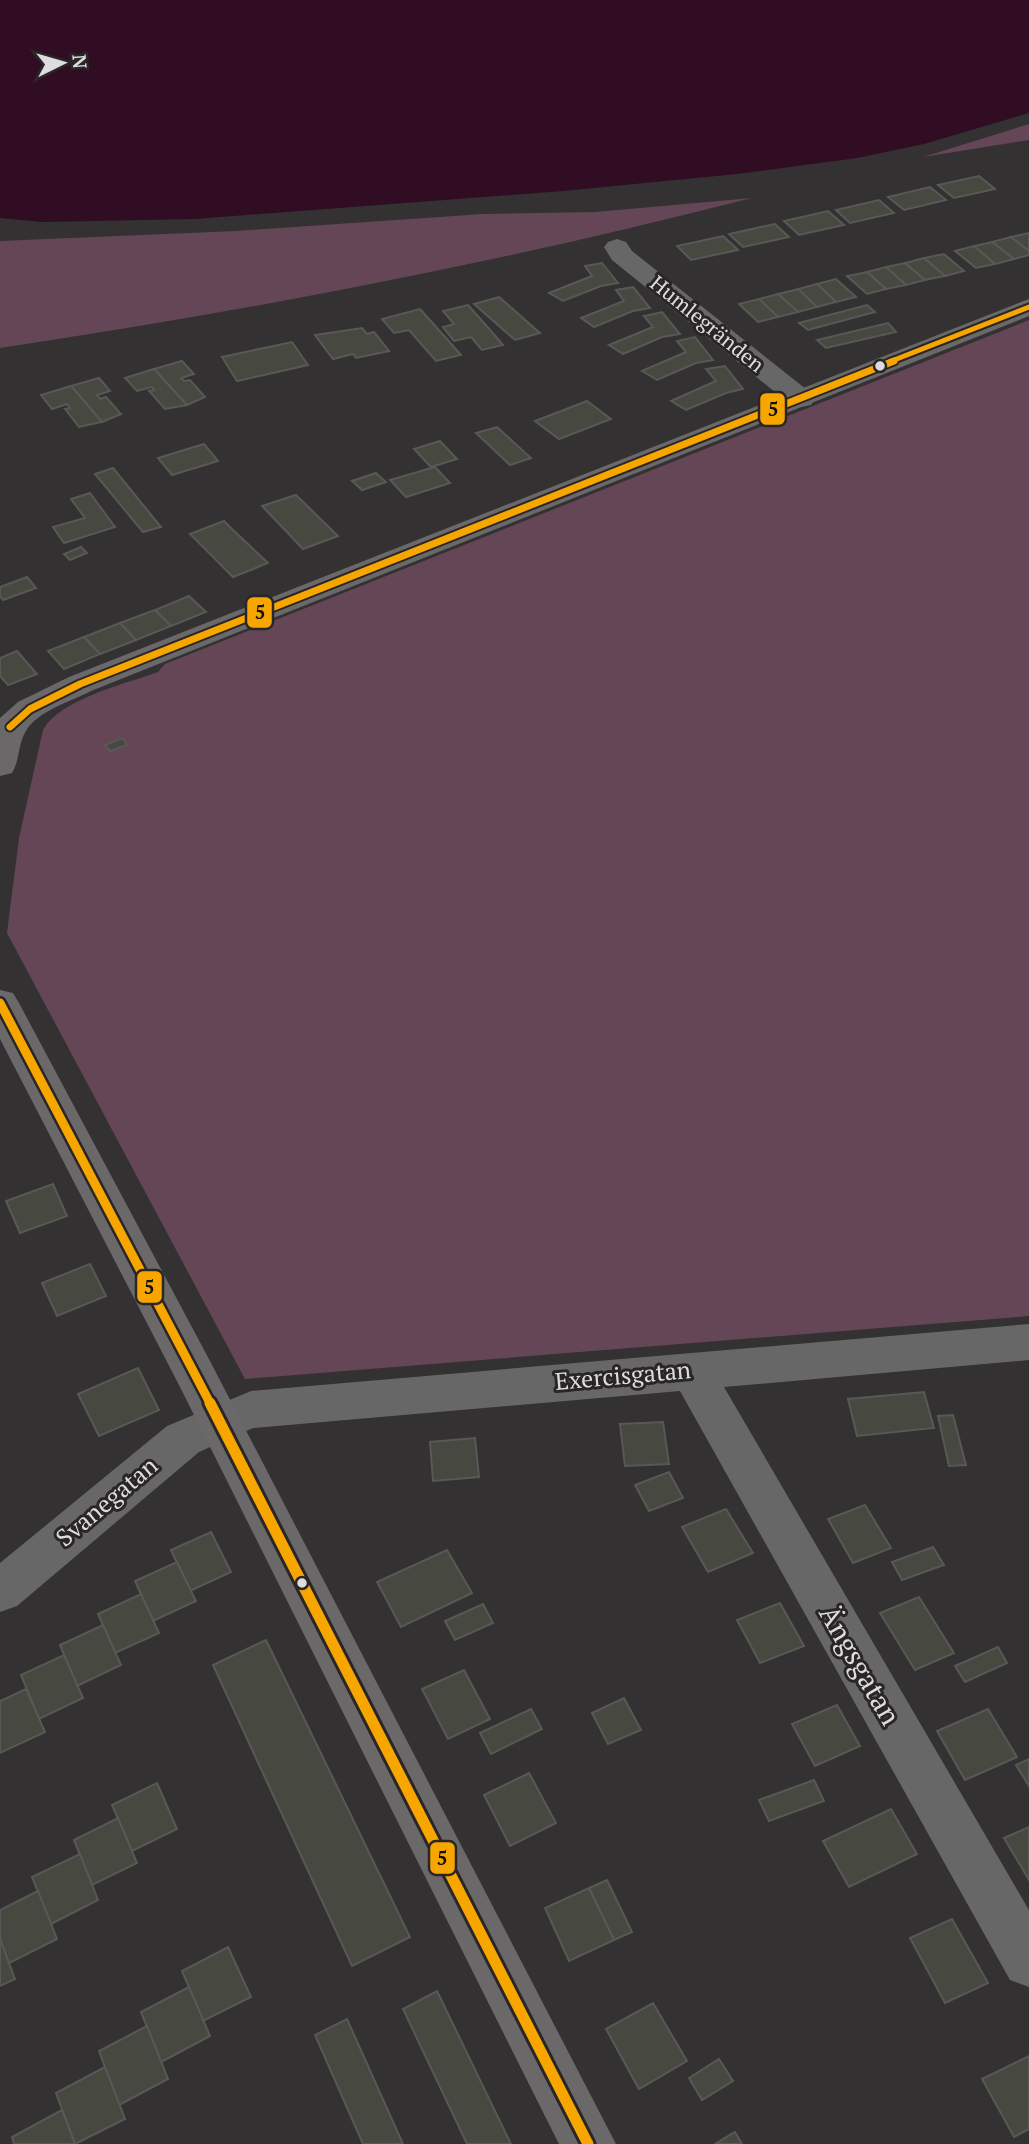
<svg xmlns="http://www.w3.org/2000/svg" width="1029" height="2144" viewBox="0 0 1029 2144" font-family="'PT Serif',serif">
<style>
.green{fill:#654656}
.water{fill:#310d23}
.building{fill:#474840;stroke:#585857;stroke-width:2}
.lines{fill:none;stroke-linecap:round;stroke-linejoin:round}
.street{fill:#676767;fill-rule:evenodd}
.secondary{fill:#6a6869;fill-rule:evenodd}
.bus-1-far3-casing{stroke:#2a2628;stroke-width:9}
.bus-1-far2-casing{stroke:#2a2628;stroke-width:11}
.bus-1-far1-casing{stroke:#2a2628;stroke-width:14}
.bus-1-casing{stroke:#2a2628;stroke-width:17}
.bus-1-far3{stroke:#f7a600;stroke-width:5}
.bus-1-far2{stroke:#f7a600;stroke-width:7}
.bus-1-far1{stroke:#f7a600;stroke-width:9}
.bus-1{stroke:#f7a600;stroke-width:11}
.bus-dot{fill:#dfdcde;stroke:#2a2628;stroke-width:2.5}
.labels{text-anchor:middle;stroke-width:6;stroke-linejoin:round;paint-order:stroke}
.far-street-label{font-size:21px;fill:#dfdcde;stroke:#2a2628}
.street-label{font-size:24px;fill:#dfdcde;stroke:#2a2628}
.near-street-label{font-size:28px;fill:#dfdcde;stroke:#2a2628}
.line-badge{stroke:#2a2628;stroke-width:2.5}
.pale-badge-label{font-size:19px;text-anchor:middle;font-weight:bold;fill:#111}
</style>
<rect width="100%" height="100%" fill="#333132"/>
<!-- green -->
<g class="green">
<polygon points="1029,124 1029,140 923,157"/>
<path d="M 752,198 C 503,262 254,310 0,348 L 0,241 L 236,231 L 483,214 L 595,212 Z"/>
<path d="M 1029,320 L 1029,1316 L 245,1379 L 7,933 L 19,838 L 43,730 C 60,699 125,684 158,672 L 165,664 Z"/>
</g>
<!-- water -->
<polygon class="water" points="0,0 1029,0 1029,113 924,144 857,158 737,174 563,191 195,219 42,222 0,218"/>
<!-- building -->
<g class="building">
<polygon points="979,176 995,189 954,198 938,185"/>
<polygon points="930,187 946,200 904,210 888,197"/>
<polygon points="879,200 894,213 850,223 836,210"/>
<polygon points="828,211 844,225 799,235 784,221"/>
<polygon points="775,224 789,237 743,247 729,234"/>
<polygon points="1029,233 1029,251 1011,237"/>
<polygon points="723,236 738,250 691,260 677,246"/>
<polygon points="1011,237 1029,251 1029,255 1014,259 992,242"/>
<polygon points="992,242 1014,259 995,264 974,246"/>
<polygon points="974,246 995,264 976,268 955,251"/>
<polygon points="944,254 964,271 945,276 924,258"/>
<polygon points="924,258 945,276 925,280 905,263"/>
<polygon points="602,263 618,283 601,286 563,301 549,293 592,276 585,266"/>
<polygon points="905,263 925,280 906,285 886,267"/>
<polygon points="886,267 906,285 886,289 867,272"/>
<polygon points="867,272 886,289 867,294 847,276"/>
<polygon points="836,279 856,297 836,302 817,284"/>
<polygon points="817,284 836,302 817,307 798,289"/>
<polygon points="633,287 650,308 633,311 594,327 581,318 624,301 616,290"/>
<polygon points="798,289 817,307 798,312 778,294"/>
<polygon points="778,294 798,312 778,317 759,299"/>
<polygon points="499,297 540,333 515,340 474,304"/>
<polygon points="759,299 778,317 758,322 739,304"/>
<polygon points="468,305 491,331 503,345 482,350 471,337 454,341 443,327 454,324 443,311"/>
<polygon points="867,305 875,312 808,330 799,323"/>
<polygon points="420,309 461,355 436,361 409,330 394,333 382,319"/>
<polygon points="662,312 680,334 662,337 623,354 609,345 653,327 644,316"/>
<polygon points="888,323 896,332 826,348 817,340"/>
<polygon points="362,328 367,334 374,332 389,351 356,358 353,354 333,359 315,335"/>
<polygon points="695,337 713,360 696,363 657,380 642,371 686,352 677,341"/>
<polygon points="292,342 308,365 237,381 222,357"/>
<polygon points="182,361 194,374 181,378 184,381 190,380 205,397 187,405 154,369"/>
<polygon points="725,366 743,389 726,393 686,410 671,401 716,381 706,369"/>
<polygon points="154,369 187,405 165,409 149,391 154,390 152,387 137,391 125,378"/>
<polygon points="99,378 110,391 97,395 100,399 106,397 121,414 102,422 71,386"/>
<polygon points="71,386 102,422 79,427 65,409 70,408 67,404 52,409 41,395"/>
<polygon points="587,401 611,419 559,439 535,421"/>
<polygon points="497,427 531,458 510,465 476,433"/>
<polygon points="440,441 457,459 431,467 414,449"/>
<polygon points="204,444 218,461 172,475 158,458"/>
<polygon points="435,467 450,483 406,497 390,480"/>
<polygon points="113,468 161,527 143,532 95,474"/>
<polygon points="376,473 386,482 362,490 352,481"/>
<polygon points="90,493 115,527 64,543 53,527 85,518 71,499"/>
<polygon points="296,495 338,536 303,549 262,506"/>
<polygon points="224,521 233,530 268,563 233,577 190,534"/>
<polygon points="81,547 87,553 70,560 64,554"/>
<polygon points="27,577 36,588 3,600 0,596 0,587"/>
<polygon points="189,596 206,612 171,626 155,610"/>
<polygon points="155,610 171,626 136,640 120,623"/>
<polygon points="120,623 136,640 100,654 84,637"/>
<polygon points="84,637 100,654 64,669 48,651"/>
<polygon points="17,651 37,674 8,685 0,676 0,658"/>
<polygon points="123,738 127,745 110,751 105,745"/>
<polygon points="53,1184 67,1216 20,1233 6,1201"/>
<polygon points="90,1264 106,1296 57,1316 42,1283"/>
<polygon points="138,1368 159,1410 99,1436 78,1394"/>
<polygon points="924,1392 934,1428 857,1436 848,1399"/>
<polygon points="953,1415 966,1465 949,1466 938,1416"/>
<polygon points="663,1422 669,1464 625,1466 620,1424"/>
<polygon points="475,1438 479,1477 433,1481 430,1442"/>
<polygon points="669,1472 683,1498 649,1511 635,1485"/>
<polygon points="865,1505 891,1548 853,1563 828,1519"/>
<polygon points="726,1509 753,1553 708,1572 682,1527"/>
<polygon points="211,1532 231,1572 190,1591 171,1550"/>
<polygon points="933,1547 944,1565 902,1580 892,1562"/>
<polygon points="447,1550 472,1593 401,1627 377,1582"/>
<polygon points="177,1562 196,1601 153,1621 135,1581"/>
<polygon points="141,1594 159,1633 115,1653 98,1614"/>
<polygon points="919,1597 954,1653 915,1670 880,1613"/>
<polygon points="780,1603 804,1646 760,1663 737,1620"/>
<polygon points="483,1604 493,1623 455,1640 445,1621"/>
<polygon points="103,1625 121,1665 77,1686 60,1645"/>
<polygon points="266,1640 410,1937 352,1966 213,1665"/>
<polygon points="998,1647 1007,1663 965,1682 955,1666"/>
<polygon points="64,1655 83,1698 39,1719 21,1675"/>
<polygon points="464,1670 490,1719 448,1739 422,1689"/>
<polygon points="26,1689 45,1732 0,1753 0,1701"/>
<polygon points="624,1698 641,1730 608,1744 592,1713"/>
<polygon points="837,1705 860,1746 815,1766 792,1724"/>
<polygon points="531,1709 542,1729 491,1754 480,1733"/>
<polygon points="988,1709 1017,1757 965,1780 937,1731"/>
<polygon points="1029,1759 1029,1786 1016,1765"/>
<polygon points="529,1773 556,1823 510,1846 484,1795"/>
<polygon points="814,1780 824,1801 769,1821 759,1800"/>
<polygon points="157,1783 177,1829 132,1851 112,1805"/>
<polygon points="891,1809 917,1854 849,1887 823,1841"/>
<polygon points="118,1818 137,1863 92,1885 74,1840"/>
<polygon points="1029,1827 1029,1880 1004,1838"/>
<polygon points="80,1854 98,1900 51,1924 32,1877"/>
<polygon points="607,1880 632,1932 614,1940 589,1888"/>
<polygon points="589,1888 614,1940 569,1961 545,1908"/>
<polygon points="38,1891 57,1939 9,1963 0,1939 0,1910"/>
<polygon points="952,1919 988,1983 945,2003 910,1938"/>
<polygon points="0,1939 15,1979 0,1986"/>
<polygon points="228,1947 251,1997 203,2021 182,1971"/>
<polygon points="189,1987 210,2036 161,2062 141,2012"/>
<polygon points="437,1991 511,2144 467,2144 403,2009"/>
<polygon points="653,2003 687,2061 639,2089 606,2029"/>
<polygon points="347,2019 403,2144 363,2144 315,2035"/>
<polygon points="147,2026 168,2079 119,2105 99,2051"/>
<polygon points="1029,2056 1029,2129 1014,2137 982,2079"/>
<polygon points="719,2059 733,2081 702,2100 689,2078"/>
<polygon points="105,2067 125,2119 75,2144 56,2093"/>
<polygon points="62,2110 75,2144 14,2144 12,2137"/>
<polygon points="735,2132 742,2144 715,2144"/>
</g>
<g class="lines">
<!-- street -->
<g class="street">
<polygon points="617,239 626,242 632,251 811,393 815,399 811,405 801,407 791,405 612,260 604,247 608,242"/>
<polygon points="1029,1324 1029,1360 724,1387 1029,1910 1029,1987 1010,1980 680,1391 253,1428 199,1452 17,1606 0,1612 0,1563 167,1426 251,1391"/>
</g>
<!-- secondary -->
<g class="secondary">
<path d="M 1029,299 L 1029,316 L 91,691 C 72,701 37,711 26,731 C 18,743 20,760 12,773 L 0,776 L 0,718 L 18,702 L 69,677 Z"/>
<polygon points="0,990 13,993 19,1003 210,1361 616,2144 559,2144 180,1387 0,1039"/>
</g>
<defs>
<polyline id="bus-1-far3" points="889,362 1029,307"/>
<polyline id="bus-1-far2" points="10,727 30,709 80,684 894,361"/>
<polyline id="bus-1-far1" points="0,1003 211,1405"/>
<polyline id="bus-1" points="210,1403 588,2144"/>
</defs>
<!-- bus-1-far3 casing -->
<use href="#bus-1-far3" class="bus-1-far3-casing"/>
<!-- bus-1-far2 casing -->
<use href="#bus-1-far2" class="bus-1-far2-casing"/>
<!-- bus-1-far1 casing -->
<use href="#bus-1-far1" class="bus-1-far1-casing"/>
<!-- bus-1 casing -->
<use href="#bus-1" class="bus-1-casing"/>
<!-- bus-1-far3 -->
<use href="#bus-1-far3" class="bus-1-far3"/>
<!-- bus-1-far2 -->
<use href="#bus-1-far2" class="bus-1-far2"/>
<!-- bus-1-far1 -->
<use href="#bus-1-far1" class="bus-1-far1"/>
<!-- bus-1 -->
<use href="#bus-1" class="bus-1"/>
</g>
<!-- markers -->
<g class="bus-dot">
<circle cx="880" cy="366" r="6"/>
<circle cx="302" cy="1583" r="6"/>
</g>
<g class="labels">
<!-- far-street labels -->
<g class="far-street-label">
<text transform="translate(707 324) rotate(39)" y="7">Humlegränden</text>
</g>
<!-- street labels -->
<g class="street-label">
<text transform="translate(623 1376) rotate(-5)" y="8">Exercisgatan</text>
<text transform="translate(107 1502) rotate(-40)" y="8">Svanegatan</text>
</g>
<!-- near-street labels -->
<g class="near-street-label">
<text transform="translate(860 1665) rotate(60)" y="10">Ängsgatan</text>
</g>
</g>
<g class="line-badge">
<rect x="759" y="392" width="27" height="34" rx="7" fill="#f7a600"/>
<rect x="246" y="596" width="27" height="33" rx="7" fill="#f7a600"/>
<rect x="136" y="1270" width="27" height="34" rx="7" fill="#f7a600"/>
<rect x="429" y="1841" width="27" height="34" rx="7" fill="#f7a600"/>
</g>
<g class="pale-badge-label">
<text x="773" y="416">5</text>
<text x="260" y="619">5</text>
<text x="149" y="1294">5</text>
<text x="442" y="1865">5</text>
</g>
<!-- north arrow -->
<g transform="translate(63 63) rotate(85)" stroke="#2a2628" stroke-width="5" paint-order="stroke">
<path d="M0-5L12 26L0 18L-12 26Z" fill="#dfdcde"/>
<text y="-10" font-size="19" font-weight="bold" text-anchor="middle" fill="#dfdcde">N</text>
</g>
</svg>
